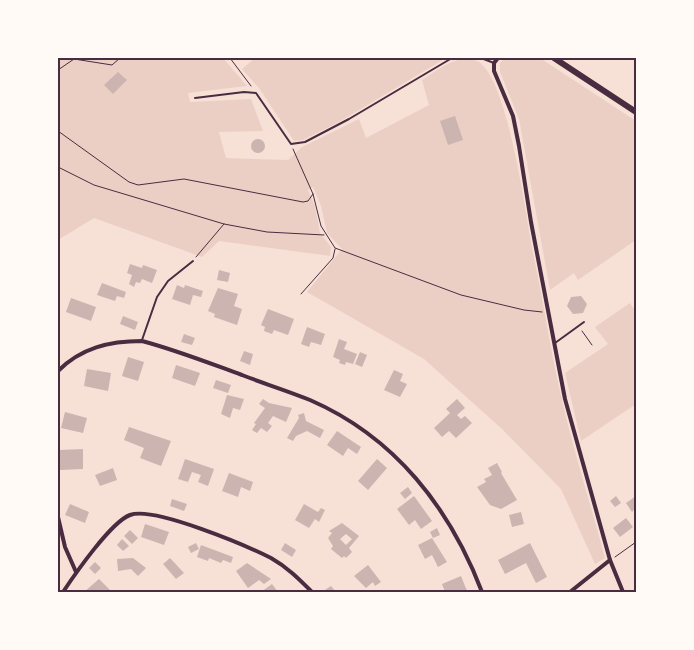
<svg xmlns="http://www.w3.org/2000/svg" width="694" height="650" viewBox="0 0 694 650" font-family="Montserrat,sans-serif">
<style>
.green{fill:#ebcfc5}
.building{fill:#ccb4b1;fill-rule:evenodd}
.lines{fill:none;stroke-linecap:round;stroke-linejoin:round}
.path{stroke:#4a2c40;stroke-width:1}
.service{stroke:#4a2c40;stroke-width:2}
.minor{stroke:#4a2c40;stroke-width:4}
.primary{stroke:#4a2c40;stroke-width:6}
.neatline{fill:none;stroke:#4a2c40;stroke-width:2}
</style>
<rect width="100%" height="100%" fill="#f7e1d7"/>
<!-- green -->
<g class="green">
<path d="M 58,58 L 223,58 L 247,86 L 188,93 L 190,102 L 251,99 L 263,131 L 219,132 L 226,158 L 288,160 L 302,147 L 359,119 L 366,138 L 429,105 L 422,80 C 438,70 457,53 477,61 C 507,74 526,215 532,248 C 543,298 550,350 562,400 C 574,453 591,505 605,558 L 595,564 L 561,489 L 503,430 L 424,359 L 307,292 L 342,249 L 327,233 L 321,206 L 313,187 L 308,190 L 315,206 L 320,233 L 331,247 L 330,256 L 219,241 L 202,257 L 94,218 L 58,240 Z"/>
<polygon points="255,58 446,58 339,122 303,140 294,141 259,88 242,69"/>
<polygon points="513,58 540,58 636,121 636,240 578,280 574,273 550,290 519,119 500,72 500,63 503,60"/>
<polygon points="630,303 636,312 636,404 581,441 565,373 608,344 595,327"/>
</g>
<!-- building -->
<g class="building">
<polygon points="118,72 127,80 113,94 104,85"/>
<polygon points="455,116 463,140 448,145 440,121"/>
<circle cx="258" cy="146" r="7"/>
<polygon points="130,264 142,268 143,265 157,270 152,283 142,279 140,283 136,282 134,287 129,284 132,275 127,273"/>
<polygon points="219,270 230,273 228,282 217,280"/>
<polygon points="102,283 126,292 124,298 117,296 115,301 97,295"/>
<polygon points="177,285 184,288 185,285 203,291 201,297 193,295 190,305 172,299"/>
<polygon points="218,288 238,294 234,306 242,309 237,325 214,317 215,314 208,311"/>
<polygon points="581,296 587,304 583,313 573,314 567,306 571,297"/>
<polygon points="71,298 96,307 91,321 66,312"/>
<polygon points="268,309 294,319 288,335 274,330 272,334 264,331 265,327 261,325"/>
<polygon points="123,316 138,322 135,330 120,324"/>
<polygon points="307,327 325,334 321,345 311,342 309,347 301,344"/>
<polygon points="184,334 195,338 192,345 181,342"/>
<polygon points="339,339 347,342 344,349 357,354 353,364 346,362 345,365 339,363 340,360 333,357"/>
<polygon points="244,351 253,354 250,365 240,361"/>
<polygon points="360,352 367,355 362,367 355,364"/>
<polygon points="128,357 144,362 138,381 122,376"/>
<polygon points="176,365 200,373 195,386 172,378"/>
<polygon points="87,369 111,373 108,391 84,386"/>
<polygon points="394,370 403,374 400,381 407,384 400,397 384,390"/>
<polygon points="216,380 231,385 228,393 213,388"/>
<polygon points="227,395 244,399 240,410 233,408 230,418 221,414"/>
<polygon points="263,399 269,403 292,408 286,422 273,416 268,423 272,426 267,432 261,428 257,433 252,430 256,424 254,423 265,408 259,404"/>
<polygon points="457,399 465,408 457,415 461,419 465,416 472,423 456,438 449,431 442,437 434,428 450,413 446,409"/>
<polygon points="65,412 87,418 83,433 61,428"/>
<polygon points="304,413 306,421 324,430 320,438 307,431 296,436 293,441 287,438 299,418 298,415"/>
<polygon points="129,427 171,441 161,466 140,458 144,448 124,440"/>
<polygon points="337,431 361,447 357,454 348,448 343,456 327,445"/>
<polygon points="83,449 83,469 60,470 59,450"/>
<polygon points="185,459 214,469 208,486 198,482 201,475 192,472 188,482 178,479"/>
<polygon points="377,459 387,468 368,490 358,481"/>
<polygon points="497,463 502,472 501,473 517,500 501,509 490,505 477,487 486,482 484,479 492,475 488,468"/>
<polygon points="113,468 117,480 100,486 95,475"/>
<polygon points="229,473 253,482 250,491 241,487 238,497 222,491"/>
<polygon points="408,487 412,493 405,499 400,493"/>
<polygon points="414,496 432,521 421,529 415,520 409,525 397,509"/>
<polygon points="616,496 621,503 615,507 610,501"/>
<polygon points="636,496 636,508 632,512 626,503"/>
<polygon points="172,499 187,504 184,511 170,506"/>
<polygon points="70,504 89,512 85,523 65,515"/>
<polygon points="304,504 318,512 321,508 325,510 319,522 315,519 309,528 295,520"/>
<polygon points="521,512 524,524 512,527 509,515"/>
<polygon points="626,518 633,527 620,537 613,528"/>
<path d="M 342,523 L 359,536 L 349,548 L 352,552 L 346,558 L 344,556 L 342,558 L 331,549 L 333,546 L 328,538 L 332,533 L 329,531 ZM 346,534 L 352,539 L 346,545 L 340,539 Z"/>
<polygon points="145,524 169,532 164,545 141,537"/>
<polygon points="437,528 440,535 433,538 430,532"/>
<polygon points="130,530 138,538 132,544 124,536"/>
<polygon points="432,538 447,562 438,567 432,555 425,559 418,545"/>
<polygon points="122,539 129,546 123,551 117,545"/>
<polygon points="196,543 199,549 191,553 188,547"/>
<polygon points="285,543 296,550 292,557 281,550"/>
<polygon points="530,543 547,577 536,583 526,563 505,574 498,560"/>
<polygon points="201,545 233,557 231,563 223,560 221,563 209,558 208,561 197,557"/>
<polygon points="133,558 146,568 138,576 131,569 118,571 117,559"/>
<polygon points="170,558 184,573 176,579 163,564"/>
<polygon points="95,562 101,568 95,574 89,568"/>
<polygon points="247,563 271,579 264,584 259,580 248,588 236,571"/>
<polygon points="368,565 381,582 375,586 373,582 366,588 354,576"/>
<polygon points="461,576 467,591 445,592 442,584"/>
<polygon points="99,579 112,592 84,592"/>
<polygon points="272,584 278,592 261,592"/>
<polygon points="331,586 336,592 326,592 325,590"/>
</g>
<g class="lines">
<!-- path -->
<g class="path">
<polyline points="230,58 251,86"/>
<polyline points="58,70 74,59 112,65 120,58"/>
<polyline points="58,131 129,182 138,185 184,179 303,202 308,201 313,194"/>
<polyline points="293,149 313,194 321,226 335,248 461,295 524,310 542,312"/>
<polyline points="58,167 94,185 224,224 267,232 324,235"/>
<polyline points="196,257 224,224"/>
<polyline points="301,294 333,258 335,249"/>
<polyline points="582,331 592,345"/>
<polyline points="615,557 636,542"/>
</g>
<!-- service -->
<g class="service">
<polyline points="481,58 494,63"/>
<polyline points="195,98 244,92 256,93 291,144 305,142 349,119 452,58"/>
<polyline points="142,340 157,297 168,281 193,261"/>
<polyline points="555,343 584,322"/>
</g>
<!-- minor -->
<g class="minor">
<polyline points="498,58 494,63 494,71 513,116 519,146 531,222 565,399 610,560 623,592"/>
<path d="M 58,371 C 81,348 109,341 142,341 C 176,350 209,363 242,375 C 265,384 288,391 310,400 C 395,437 450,508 482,592"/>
<polyline points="58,517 65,547 76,572"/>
<path d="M 63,592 C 75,574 111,522 130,515 C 154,506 247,546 271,558 C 287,567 299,579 312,592"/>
<polyline points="570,592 610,560"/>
</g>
<!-- primary -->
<polyline class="primary" points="554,58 636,112"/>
</g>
<!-- border -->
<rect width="694" height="650" fill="none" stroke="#fffaf5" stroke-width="118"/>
<rect x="59" y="59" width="576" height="532" class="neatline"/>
</svg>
